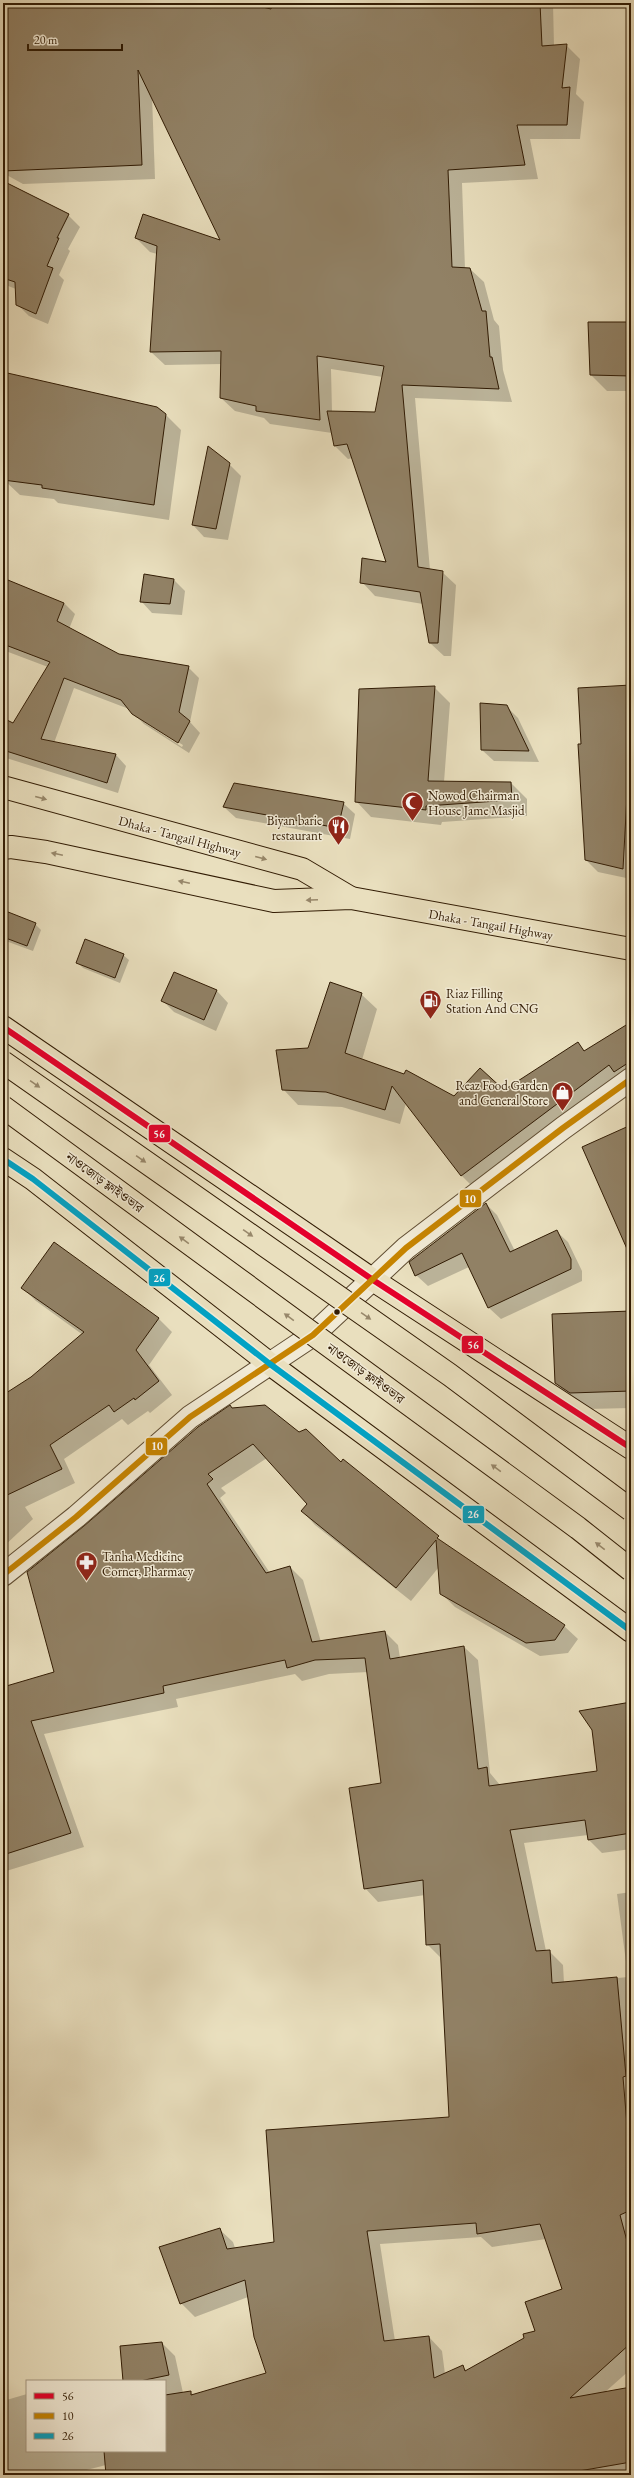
<svg xmlns="http://www.w3.org/2000/svg" width="634" height="2478" viewBox="0 0 634 2478" font-family="'EB Garamond','Noto Serif Bengali',serif">
<style>
.shadow{fill:#0003;fill-rule:evenodd}
.building{fill:#918165;stroke:#321c04;fill-rule:evenodd}
.lines{fill:none;stroke-linecap:round;stroke-linejoin:round}
.minor-casing{stroke:#604d32;stroke-width:24}
.trunk-casing{stroke:#321c04;stroke-width:24}
.minor{stroke:#f1ead5;stroke-width:22}
.trunk{stroke:#e9dfbe;stroke-width:22}
.trunk-bridge-casing{stroke:#321c04;stroke-width:24;stroke-linecap:butt}
.trunk-bridge{stroke:#e9dfbe;stroke-width:22}
.bus-1-casing{stroke:#f1ead5;stroke-width:9}
.bus-2-casing{stroke:#f1ead5;stroke-width:9}
.bus-3-casing{stroke:#f1ead5;stroke-width:9}
.bus-1{stroke:#e4002b;stroke-width:6}
.bus-2{stroke:#c68401;stroke-width:6}
.bus-3{stroke:#02a2c4;stroke-width:6}
.oneway{fill:#97876a}
.bus-dot{fill:#321c04;stroke:#f1ead5;stroke-width:1.5}
.labels{text-anchor:middle;stroke-width:3;stroke-linejoin:round;paint-order:stroke}
.poi-label{font-size:13px;fill:#321c04;stroke:#f1ead5;text-anchor:start}
.street-label{font-size:13px;fill:#321c04;stroke:#f1ead5}
.line-badge{stroke:#f1ead5;stroke-width:1.5}
.badge-label{font-size:11px;text-anchor:middle;font-weight:bold;fill:#fff}
</style>
<rect width="100%" height="100%" fill="#e9dfbe"/>
<filter id="stains"><feTurbulence type="fractalNoise" baseFrequency=".005" numOctaves="4"/><feColorMatrix values="0 0 0 0 .2 0 0 0 0 .09 0 0 0 0 .02 0 0 0 .5 -.17"/></filter>
<radialGradient id="worn" r=".72"><stop offset=".6" stop-color="#630" stop-opacity="0"/><stop offset="1" stop-color="#630" stop-opacity=".3"/></radialGradient>
<!-- shadow -->
<g class="shadow">
<path d="M 3,3 L 553,3 L 554,46 L 566,45 L 580,59 L 576,94 L 584,102 L 580,139 L 530,139 L 538,179 L 462,183 L 465,269 L 470,269 L 484,282 L 494,320 L 499,326 L 503,370 L 512,402 L 415,398 L 430,570 L 442,572 L 456,585 L 451,656 L 444,656 L 430,643 L 423,604 L 375,596 L 362,582 L 387,563 L 353,458 L 348,459 L 335,446 L 332,433 L 270,424 L 264,418 L 235,411 L 221,398 L 222,364 L 165,365 L 151,352 L 157,254 L 150,252 L 136,238 L 222,241 L 152,96 L 155,179 L 23,184 L 3,173 ZM 331,369 L 383,377 L 376,413 L 332,412 Z"/>
<polygon points="3,197 68,215 80,227 68,249 70,251 59,275 64,280 48,324 29,316 17,304 16,289 3,284"/>
<polygon points="631,323 631,391 607,391 591,375"/>
<polygon points="3,373 166,415 181,430 169,520 58,503 54,499 20,495 4,480"/>
<polygon points="229,464 241,476 228,540 204,537 193,525"/>
<polygon points="3,579 64,603 75,614 69,629 118,655 188,667 199,678 190,722 200,733 189,753 144,724 139,719 182,747 183,745 136,717 129,709 74,688 54,743 116,755 126,766 118,793 3,757 3,719 14,724 48,667 3,650"/>
<polygon points="174,580 185,591 182,615 152,613 141,601"/>
<polygon points="631,686 631,879 598,872 586,860 582,745"/>
<polygon points="434,687 450,703 444,782 511,783 527,799 527,816 442,822 441,825 371,817 356,801"/>
<polygon points="506,706 518,718 539,762 494,761 482,750"/>
<polygon points="343,803 355,814 350,839 236,818 224,807"/>
<polygon points="3,911 35,924 41,930 33,951 3,940"/>
<polygon points="123,955 129,960 120,983 83,968 77,962"/>
<polygon points="174,973 217,991 228,1003 216,1031 174,1012 162,1000"/>
<polygon points="361,994 377,1009 362,1060 455,1097 504,1092 577,1044 585,1051 631,1024 631,1085 477,1191 462,1176 406,1103 400,1124 342,1107 298,1105 283,1089 309,1048"/>
<polygon points="486,1204 497,1215 515,1251 556,1231 568,1242 582,1271 582,1281 501,1319 489,1308 469,1267 428,1286 416,1275"/>
<polygon points="22,1287 159,1319 172,1332 149,1365 172,1395 150,1413 148,1411 128,1425 122,1419 64,1459 75,1483 25,1507 33,1519 3,1547 3,1397 32,1378 83,1335 36,1301"/>
<polygon points="631,1312 631,1408 587,1409 572,1399 556,1383"/>
<path d="M 233,1409 L 341,1464 L 343,1461 L 448,1547 L 564,1626 L 578,1639 L 568,1653 L 540,1656 L 455,1607 L 441,1593 L 439,1567 L 411,1601 L 315,1525 L 302,1511 L 308,1504 L 267,1458 L 221,1488 L 226,1493 L 220,1498 L 270,1573 L 290,1567 L 303,1580 L 321,1642 L 385,1632 L 398,1645 L 400,1658 L 464,1647 L 478,1660 L 490,1773 L 500,1785 L 599,1772 L 631,1703 L 631,1849 L 602,1853 L 589,1840 L 588,1835 L 524,1843 L 546,1951 L 549,1951 L 563,1965 L 564,1983 L 628,1977 L 617,1894 L 631,1892 L 631,2369 L 604,2393 L 631,2388 L 631,2475 L 107,2475 L 106,2465 L 67,2475 L 3,2475 L 3,2401 L 27,2394 L 27,2451 L 165,2451 L 165,2381 L 124,2381 L 162,2343 L 175,2356 L 183,2393 L 190,2392 L 194,2395 L 267,2374 L 248,2297 L 195,2317 L 181,2303 L 219,2229 L 233,2242 L 235,2248 L 275,2243 L 450,2118 L 441,1958 L 427,1944 L 425,1895 L 378,1902 L 365,1888 L 382,1784 L 368,1672 L 329,1674 L 302,1681 L 295,1674 L 176,1699 L 178,1707 L 44,1734 L 84,1847 L 3,1872 L 3,1675 L 6,1688 L 55,1672 ZM 481,2237 L 492,2247 L 546,2239 L 563,2290 L 536,2332 L 467,2371 L 462,2366 L 445,2374 L 442,2351 L 429,2337 L 395,2341 L 380,2244 Z"/>
</g>
<!-- building -->
<g class="building">
<polygon points="3,3 246,3 271,9 272,3 540,3 542,46 567,44 562,88 570,87 567,125 517,125 525,165 448,170 452,267 470,268 482,311 486,311 490,357 492,357 499,389 402,385 418,567 443,571 438,643 429,643 420,592 360,583 362,558 386,562 347,444 334,446 327,411 375,412 384,366 317,356 320,420 256,411 256,406 220,398 221,351 150,352 157,246 135,238 143,214 220,240 138,70 142,165 3,171"/>
<polygon points="3,181 69,214 57,238 59,238 47,266 53,268 36,314 16,305 15,282 3,278"/>
<polygon points="588,322 631,322 631,376 590,375"/>
<polygon points="3,372 157,407 166,414 154,505 42,488 42,485 3,480"/>
<polygon points="208,446 230,463 216,529 192,525"/>
<polygon points="144,574 174,579 170,604 140,602"/>
<polygon points="3,578 64,603 57,621 119,654 189,666 179,712 190,721 178,743 132,714 121,700 64,678 41,739 116,754 107,783 3,750 3,718 13,723 50,662 3,644"/>
<polygon points="631,685 631,777 628,777 623,869 585,860 578,744 581,744 578,688"/>
<polygon points="435,686 428,781 511,782 512,800 426,806 426,810 355,802 359,689"/>
<polygon points="480,703 507,705 529,751 481,750"/>
<polygon points="234,783 344,802 338,828 223,807"/>
<polygon points="3,910 36,923 27,946 3,937"/>
<polygon points="85,939 124,954 115,978 76,963"/>
<polygon points="174,972 217,990 204,1020 161,1001"/>
<polygon points="330,982 362,993 345,1053 404,1074 406,1070 454,1096 480,1068 504,1090 578,1042 584,1051 631,1022 631,1061 614,1072 609,1065 461,1176 392,1086 385,1110 326,1092 282,1090 276,1050 308,1048"/>
<polygon points="631,1125 631,1258 582,1147"/>
<polygon points="486,1203 510,1252 557,1230 571,1259 571,1269 488,1308 462,1253 415,1276 409,1262"/>
<polygon points="54,1242 159,1318 136,1350 159,1381 135,1400 134,1398 114,1412 109,1405 50,1445 62,1469 3,1497 3,1395 31,1377 84,1332 21,1288"/>
<polygon points="631,1311 631,1391 570,1393 555,1383 552,1314"/>
<path d="M 230,1405 L 232,1408 L 265,1405 L 299,1432 L 306,1429 L 341,1462 L 343,1459 L 439,1536 L 437,1538 L 565,1625 L 555,1640 L 526,1643 L 440,1594 L 436,1540 L 396,1588 L 301,1511 L 307,1504 L 253,1444 L 208,1474 L 213,1479 L 207,1484 L 266,1573 L 290,1566 L 312,1642 L 385,1631 L 390,1659 L 464,1646 L 478,1769 L 487,1767 L 489,1786 L 597,1771 L 592,1730 L 579,1711 L 631,1702 L 631,1833 L 588,1840 L 585,1820 L 510,1830 L 536,1951 L 550,1950 L 552,1983 L 617,1977 L 626,2076 L 623,2077 L 627,2125 L 630,2125 L 631,2138 L 631,2210 L 620,2215 L 631,2256 L 631,2343 L 570,2398 L 631,2387 L 631,2462 L 556,2475 L 106,2475 L 104,2451 L 165,2451 L 165,2395 L 191,2391 L 191,2395 L 266,2373 L 254,2337 L 245,2280 L 180,2304 L 159,2247 L 220,2228 L 227,2249 L 274,2242 L 266,2130 L 449,2117 L 440,1944 L 426,1945 L 423,1880 L 364,1889 L 349,1788 L 381,1783 L 365,1658 L 315,1660 L 287,1668 L 285,1660 L 163,1686 L 164,1693 L 31,1721 L 71,1833 L 3,1855 L 3,1687 L 54,1672 L 27,1572 L 84,1526 L 198,1427 ZM 476,2223 L 477,2234 L 540,2224 L 562,2289 L 525,2302 L 535,2331 L 523,2334 L 524,2338 L 465,2371 L 463,2365 L 434,2378 L 429,2336 L 384,2341 L 367,2231 Z"/>
<polygon points="162,2342 169,2375 140,2381 123,2381 120,2346"/>
</g>
<g class="lines">
<defs>
<polyline id="minor" points="3,1575 76,1517 190,1417 313,1335 406,1248 563,1128 631,1079"/>
<g id="trunk">
<polyline points="3,787 302,869 351,898"/>
<polyline points="3,848 11,847 46,852 274,901 351,898 631,949"/>
<polyline points="3,1027 373,1280 631,1448"/>
<polyline points="3,1159 33,1179 270,1364 631,1631"/>
</g>
</defs>
<!-- minor casing -->
<use href="#minor" class="minor-casing"/>
<!-- trunk casing -->
<use href="#trunk" class="trunk-casing"/>
<!-- minor -->
<use href="#minor" class="minor"/>
<!-- trunk -->
<use href="#trunk" class="trunk"/>
<defs>
<g id="trunk-bridge">
<polyline points="3,1062 450,1375 631,1510"/>
<polyline points="3,1107 578,1528 631,1570"/>
</g>
</defs>
<!-- trunk-bridge casing -->
<use href="#trunk-bridge" class="trunk-bridge-casing"/>
<!-- trunk-bridge -->
<use href="#trunk-bridge" class="trunk-bridge"/>
<defs>
<polyline id="bus-1" points="3,1027 373,1280 631,1448"/>
<polyline id="bus-2" points="3,1575 76,1517 190,1417 313,1335 406,1248 563,1128 631,1079"/>
<polyline id="bus-3" points="3,1159 33,1179 270,1364 631,1631"/>
</defs>
<!-- bus-1 casing -->
<use href="#bus-1" class="bus-1-casing"/>
<!-- bus-2 casing -->
<use href="#bus-2" class="bus-2-casing"/>
<!-- bus-3 casing -->
<use href="#bus-3" class="bus-3-casing"/>
<!-- bus-1 -->
<use href="#bus-1" class="bus-1"/>
<!-- bus-2 -->
<use href="#bus-2" class="bus-2"/>
<!-- bus-3 -->
<use href="#bus-3" class="bus-3"/>
</g>
<!-- one-way arrows -->
<defs><path id="oneway-solid" d="M-6-.8H1V-3.2L6.5 0L1 3.2V.8H-6Z"/></defs>
<g class="oneway">
<use href="#oneway-solid" transform="translate(41 798) rotate(15)"/>
<use href="#oneway-solid" transform="translate(57 854) rotate(-168)"/>
<use href="#oneway-solid" transform="translate(261 858) rotate(15)"/>
<use href="#oneway-solid" transform="translate(184 882) rotate(-168)"/>
<use href="#oneway-solid" transform="translate(312 900) rotate(178)"/>
<use href="#oneway-solid" transform="translate(35 1084) rotate(35)"/>
<use href="#oneway-solid" transform="translate(141 1159) rotate(35)"/>
<use href="#oneway-solid" transform="translate(248 1233) rotate(35)"/>
<use href="#oneway-solid" transform="translate(184 1240) rotate(-144)"/>
<use href="#oneway-solid" transform="translate(366 1316) rotate(35)"/>
<use href="#oneway-solid" transform="translate(289 1317) rotate(-144)"/>
<use href="#oneway-solid" transform="translate(496 1468) rotate(-144)"/>
<use href="#oneway-solid" transform="translate(600 1546) rotate(-142)"/>
</g>
<!-- icons -->
<defs>
<symbol id="mosque-pin" viewBox="-11 -11 22 30"><path d="M0 17L-7.5 6A9.5 9.5 0 1 1 7.5 6Z" fill="#8f2418" stroke="#f1ead5"/><path d="M3.5-4.9A6 6 0 1 0 3.5 4.9A5 5 0 1 1 3.5-4.9Z" fill="#fff"/></symbol>
<symbol id="restaurant-pin" viewBox="-11 -11 22 30"><path d="M0 17L-7.5 6A9.5 9.5 0 1 1 7.5 6Z" fill="#8f2418" stroke="#f1ead5"/><path d="M-5-6h1v4h1v-4h1v4h1v-4h1v5L-1.5 .5V6h-2V.5L-5-1ZM5-6V6H3V1.5H1.5Q1.5-4 5-6Z" fill="#fff"/></symbol>
<symbol id="fuel-pin" viewBox="-11 -11 22 30"><path d="M0 17L-7.5 6A9.5 9.5 0 1 1 7.5 6Z" fill="#8f2418" stroke="#f1ead5"/><path d="M-5.5-6h7V0h2V4h1.3V-2.5L3-4.5l.8-.8L6-3V5H2.5V1h-1V6h-7ZM-4.2-4.7v3.2H.2V-4.7Z" fill="#fff"/></symbol>
<symbol id="shop-pin" viewBox="-11 -11 22 30"><path d="M0 17L-7.5 6A9.5 9.5 0 1 1 7.5 6Z" fill="#8f2418" stroke="#f1ead5"/><path d="M-5-2.5h2.3a2.7 3.5 0 0 1 5.4 0H5L5.5 6h-11ZM-1.5-2.5h3a1.5 2.3 0 0 0-3 0Z" fill="#fff"/></symbol>
<symbol id="pharmacy-pin" viewBox="-11 -11 22 30"><path d="M0 17L-7.5 6A9.5 9.5 0 1 1 7.5 6Z" fill="#8f2418" stroke="#f1ead5"/><path d="M-2-6h4v4h4v4h-4v4h-4v-4h-4v-4h4Z" fill="#fff"/></symbol>
</defs>
<g fill-rule="evenodd">
<use href="#mosque-pin" x="400" y="790" width="25" height="34"/>
<use href="#restaurant-pin" x="326" y="814" width="25" height="34"/>
<use href="#fuel-pin" x="418" y="988" width="25" height="34"/>
<use href="#shop-pin" x="550" y="1080" width="25" height="34"/>
<use href="#pharmacy-pin" x="74" y="1550" width="25" height="34"/>
</g>
<!-- markers -->
<circle class="bus-dot" cx="337" cy="1312" r="3.5"/>
<g class="labels">
<!-- poi labels -->
<g class="poi-label">
<text x="428" y="800">Nowod Chairman<tspan x="428" dy="15">House Jame Masjid</tspan></text>
<text x="322" y="825" text-anchor="end">Biyan barie<tspan x="322" dy="15">restaurant</tspan></text>
<text x="446" y="998">Riaz Filling<tspan x="446" dy="15">Station And CNG</tspan></text>
<text x="548" y="1090" text-anchor="end">Reaz Food Garden<tspan x="548" dy="15">and General Store</tspan></text>
<text x="102" y="1561">Tanha Medicine<tspan x="102" dy="15">Corner, Pharmacy</tspan></text>
</g>
<!-- street labels -->
<g class="street-label">
<text transform="translate(180 836) rotate(15)" y="5">Dhaka - Tangail Highway</text>
<text transform="translate(491 924) rotate(10)" y="5">Dhaka - Tangail Highway</text>
<text transform="translate(105 1182) rotate(36)" y="5">নাওজোড় ফ্লাইওভার</text>
<text transform="translate(366 1373) rotate(36)" y="5">নাওজোড় ফ্লাইওভার</text>
</g>
</g>
<g class="line-badge">
<rect x="148" y="1124" width="23" height="19" rx="4" fill="#e4002b"/>
<rect x="459" y="1189" width="23" height="19" rx="4" fill="#c68401"/>
<rect x="148" y="1268" width="23" height="19" rx="4" fill="#02a2c4"/>
<rect x="461" y="1335" width="23" height="19" rx="4" fill="#e4002b"/>
<rect x="145" y="1437" width="23" height="19" rx="4" fill="#c68401"/>
<rect x="462" y="1505" width="23" height="19" rx="4" fill="#02a2c4"/>
</g>
<g class="badge-label">
<text x="159" y="1138">56</text>
<text x="470" y="1203">10</text>
<text x="159" y="1282">26</text>
<text x="473" y="1349">56</text>
<text x="157" y="1450">10</text>
<text x="473" y="1518">26</text>
</g>
<!-- margin -->
<rect width="634" height="2478" fill="none" stroke="#e9dfbe" stroke-width="16"/>
<rect x="4" y="4" width="626" height="2470" fill="none" stroke="#321c04" stroke-width="2"/>
<rect x="8" y="8" width="618" height="2462" fill="none" stroke="#321c04"/>
<!-- legend -->
<rect x="26" y="2380" width="140" height="72" fill="#f1ead5" stroke="#a59881"/>
<rect x="34" y="2393" width="20" height="6" fill="#e4002b" stroke="#a59881"/>
<text x="62" y="2400" font-size="12" fill="#321c04">56</text>
<rect x="34" y="2413" width="20" height="6" fill="#c68401" stroke="#a59881"/>
<text x="62" y="2420" font-size="12" fill="#321c04">10</text>
<rect x="34" y="2433" width="20" height="6" fill="#02a2c4" stroke="#a59881"/>
<text x="62" y="2440" font-size="12" fill="#321c04">26</text>
<!-- scale -->
<path d="M28 44v6h94v-6" fill="none" stroke="#321c04" stroke-width="2"/>
<text x="34" y="44" font-size="12" fill="#321c04" stroke="#f1ead5" stroke-width="3" paint-order="stroke">20 m</text>
<rect width="100%" height="100%" filter="url(#stains)"/>
<rect width="100%" height="100%" fill="url(#worn)"/>
</svg>
